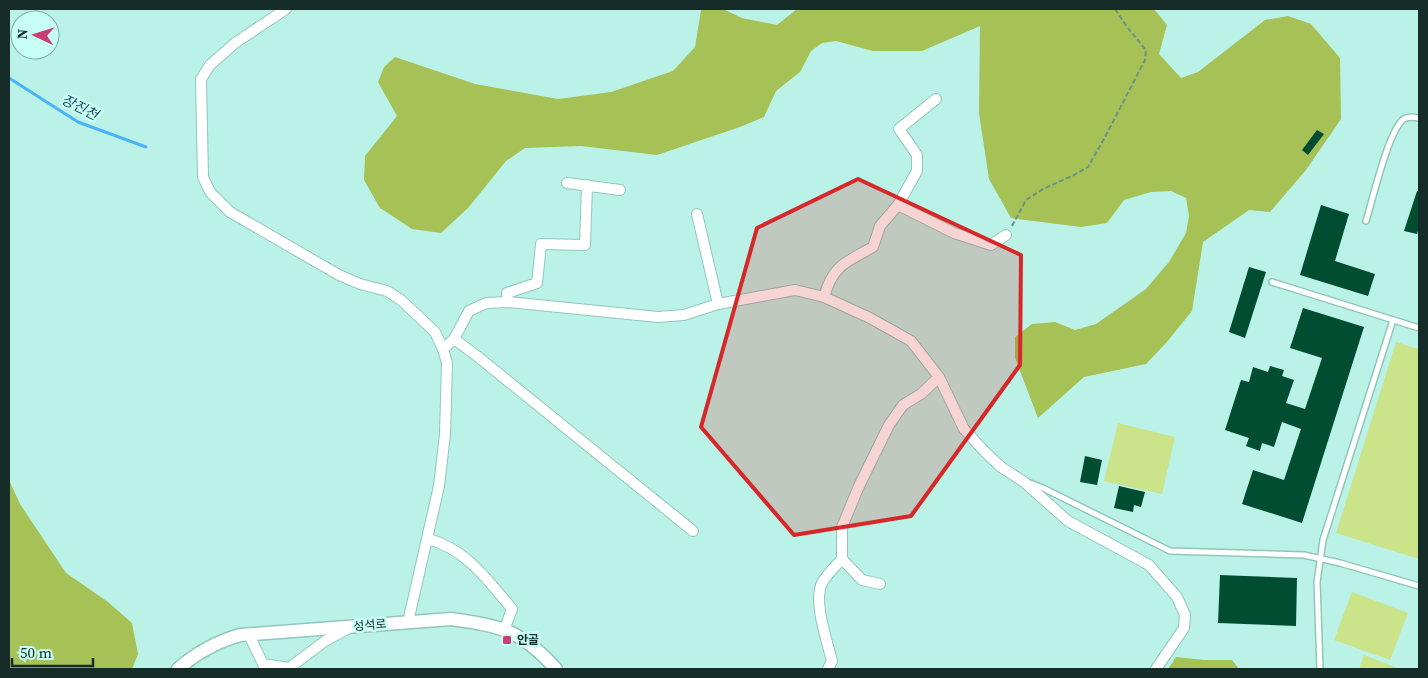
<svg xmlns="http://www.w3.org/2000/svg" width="1428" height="678" viewBox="0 0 1428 678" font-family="'Source Serif 4','Noto Sans KR',serif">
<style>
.green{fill:#cbe389}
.forest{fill:#a6c155}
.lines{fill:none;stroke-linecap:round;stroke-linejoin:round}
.stream{stroke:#4bb4f9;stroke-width:3}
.building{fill:#004d31}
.service-casing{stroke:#91c6bc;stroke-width:8}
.minor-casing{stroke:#91c6bc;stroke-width:12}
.tertiary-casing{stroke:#91c6bc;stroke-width:15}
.path{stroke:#6b928a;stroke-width:2;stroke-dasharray:5 2.5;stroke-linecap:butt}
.service{stroke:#fff;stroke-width:5}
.minor{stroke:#fff;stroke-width:10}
.tertiary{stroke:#fff;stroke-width:12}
.marked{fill:#d62828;fill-opacity:0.2;stroke:#d62828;stroke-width:4;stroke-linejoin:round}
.poi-dot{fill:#c93e73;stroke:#c8fff4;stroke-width:2}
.labels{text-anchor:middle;stroke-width:5;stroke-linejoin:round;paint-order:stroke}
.street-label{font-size:12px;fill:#162c28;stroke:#c8fff4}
.poi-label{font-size:12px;font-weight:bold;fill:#162c28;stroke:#c8fff4;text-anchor:start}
.water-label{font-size:14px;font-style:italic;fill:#254e6b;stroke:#c8fff4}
</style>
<rect width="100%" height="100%" fill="#bbf2e7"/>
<!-- green -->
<g class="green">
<polygon points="1396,342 1419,349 1419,559 1336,533"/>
<polygon points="1118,423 1175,437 1162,494 1104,481"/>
<polygon points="1352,592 1408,613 1390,660 1334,640"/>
<polygon points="1364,655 1400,669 1359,669"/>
</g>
<!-- forest -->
<g class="forest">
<polygon points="703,9 723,9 742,18 777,25 797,9 1154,9 1167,25 1159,54 1181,78 1198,72 1265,20 1288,16 1311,24 1340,58 1341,119 1306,170 1270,212 1249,210 1203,242 1192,311 1166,343 1146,364 1084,377 1038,418 1015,358 1015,337 1032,324 1055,322 1075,330 1096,324 1146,289 1169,262 1186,233 1189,216 1186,198 1171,191 1151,192 1124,200 1107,223 1081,227 1011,218 989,179 979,113 980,26 922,51 873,51 836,41 822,43 811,51 800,72 776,91 764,117 740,127 657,155 581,146 525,148 506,161 468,208 441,233 412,229 380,208 364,180 365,156 397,116 378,82 384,67 395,57 475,84 558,99 611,92 673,71 695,47 701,10"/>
<polygon points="9,480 20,504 66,573 108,602 132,623 138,654 132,669 9,669"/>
<polygon points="1176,657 1204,660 1232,660 1239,669 1168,669"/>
</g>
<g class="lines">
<!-- stream -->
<polyline class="stream" points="9,78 78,122 146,147"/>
</g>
<!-- building -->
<g class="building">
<polygon points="1317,130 1324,134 1308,155 1302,150"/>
<polygon points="1417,191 1419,191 1419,228 1417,234 1404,231"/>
<polygon points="1321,205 1349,214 1335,261 1375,274 1368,296 1300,275"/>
<polygon points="1249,267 1266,272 1245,338 1229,332"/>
<polygon points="1303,308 1364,327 1302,523 1242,504 1253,470 1284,480 1301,429 1282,422 1274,447 1262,443 1260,451 1246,446 1249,438 1225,430 1241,380 1249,382 1253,367 1268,372 1270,366 1284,370 1282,376 1294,380 1286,403 1305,409 1322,358 1290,348"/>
<polygon points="1085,456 1102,460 1097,485 1080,482"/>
<polygon points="1119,486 1145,492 1141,507 1134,505 1133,512 1114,508"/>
<polygon points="1220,575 1297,578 1296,626 1218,623"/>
</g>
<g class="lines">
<defs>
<g id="service">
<path d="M 1366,221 C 1372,202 1389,128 1404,119 C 1409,116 1414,117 1419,118"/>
<polyline points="1272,282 1419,328"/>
<polyline points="1030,483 1043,488 1170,551 1304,555 1340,563 1419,586"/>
<polyline points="1320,669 1317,582 1323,540 1393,320"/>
</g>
<g id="minor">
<polyline points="286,9 235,43 210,65 201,79 203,177 210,192 230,212 339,275 360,284 387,291 401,300 435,332 443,349 447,363 445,434 439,486 408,622"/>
<polyline points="567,183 620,190"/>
<polyline points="898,205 954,233 991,245 1006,235"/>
<polyline points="697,214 718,304"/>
<path d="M 824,297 C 833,265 846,262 873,247 L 880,226 L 898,205 L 917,171 L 917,155 L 899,129 L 936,99"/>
<polyline points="508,302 507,293 537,283 541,244 585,245 587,185"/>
<polyline points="454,339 477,356 693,531"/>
<polyline points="443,349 454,339 469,311 486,303 508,302 658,317 684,315 718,304 795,290 824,297 870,318 911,341 939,377 964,429 985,452 1001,467 1024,482 1068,521 1149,565 1177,597 1185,615 1184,628 1156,669"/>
<path d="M 427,539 C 464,547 489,581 512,609 L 504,630"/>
<polyline points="842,559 862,580 880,584"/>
<polyline points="249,635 263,664 289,668 325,641 349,628"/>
<path d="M 828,669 L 832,661 C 827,641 813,601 822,583 C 827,574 835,567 842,559 L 842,527 L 859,486 L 889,425 L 903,405 L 921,394 L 939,377"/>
</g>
<path id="tertiary" d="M 178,669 C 196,653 216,642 240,635 L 451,619 C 501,626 521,630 556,669"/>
</defs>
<!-- service casing -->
<use href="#service" class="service-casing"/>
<!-- minor casing -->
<use href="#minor" class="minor-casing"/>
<!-- tertiary casing -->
<use href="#tertiary" class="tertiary-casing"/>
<!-- path -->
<polyline class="path" points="1012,226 1026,200 1043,189 1074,175 1088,167 1105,137 1145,60 1146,50 1127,27 1115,9"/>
<!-- service -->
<use href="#service" class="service"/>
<!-- minor -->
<use href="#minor" class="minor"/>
<!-- tertiary -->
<use href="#tertiary" class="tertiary"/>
</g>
<!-- marked area -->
<path class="marked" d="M 858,179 L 1021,255 L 1020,365 L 911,516 L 794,535 L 701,427 L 757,228 Z"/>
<!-- markers -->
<rect class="poi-dot" x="502" y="635" width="10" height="10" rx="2.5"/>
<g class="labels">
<!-- street labels -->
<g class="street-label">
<text transform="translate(370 625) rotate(-5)" y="4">성석로</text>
</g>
<!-- poi labels -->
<g class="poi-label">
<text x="517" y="644">안골</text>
</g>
<!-- water labels -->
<g class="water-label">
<text transform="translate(80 107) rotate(27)" y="5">장진천</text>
</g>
</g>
<!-- border -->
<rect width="1428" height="678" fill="none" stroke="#162c28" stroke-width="20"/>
<!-- north arrow -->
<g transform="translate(35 35) rotate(274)"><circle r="24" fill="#c8fff4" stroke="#81aba2"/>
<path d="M0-4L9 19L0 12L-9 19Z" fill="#c93e73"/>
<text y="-8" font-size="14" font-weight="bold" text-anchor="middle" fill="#162c28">N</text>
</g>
<!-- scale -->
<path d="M12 658v8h81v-8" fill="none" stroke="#162c28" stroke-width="2.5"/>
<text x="20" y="658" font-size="15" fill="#162c28" stroke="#c8fff4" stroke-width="4" paint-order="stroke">50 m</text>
</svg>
